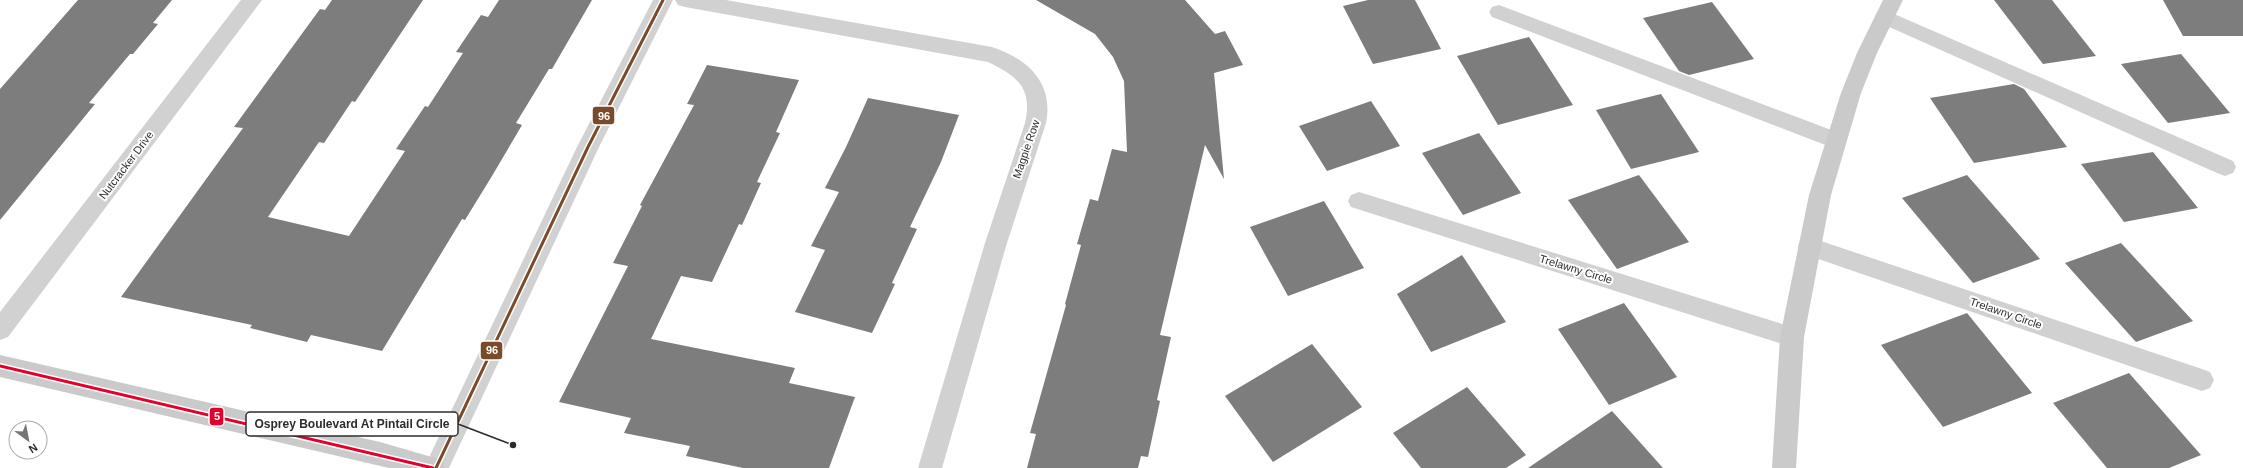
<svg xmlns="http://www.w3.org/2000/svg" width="2243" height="468" viewBox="0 0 2243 468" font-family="Arial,sans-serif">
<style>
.building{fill:#7d7d7d}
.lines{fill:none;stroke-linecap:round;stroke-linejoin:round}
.street{fill:#d1d1d1;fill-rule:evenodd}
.secondary{fill:#cacaca;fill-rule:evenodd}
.bus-1-casing{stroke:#fff;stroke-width:6}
.bus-2-casing{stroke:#fff;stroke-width:6}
.bus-1{stroke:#e4002b;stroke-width:3}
.bus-2{stroke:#7a4b2a;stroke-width:3}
.labels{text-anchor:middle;stroke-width:4;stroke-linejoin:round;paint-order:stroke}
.street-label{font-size:11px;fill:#2c2c2c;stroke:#fff}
.leader{fill:none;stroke:#2c2c2c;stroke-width:1.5}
.callout-dot{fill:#2c2c2c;stroke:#fff;stroke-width:1.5}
.callout{fill:#fff;stroke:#2c2c2c;stroke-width:1.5}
.callout-label{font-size:12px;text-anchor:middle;font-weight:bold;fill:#2c2c2c}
.line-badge{stroke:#fff;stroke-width:1.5}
.badge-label{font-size:11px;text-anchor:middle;font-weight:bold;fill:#fff}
</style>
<rect width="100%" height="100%" fill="#fff"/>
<!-- building -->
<g class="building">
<polygon points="78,0 172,0 153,23 158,24 133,54 130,54 89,103 95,104 0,220 0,89"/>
<polygon points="332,0 423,0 355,102 352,101 324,143 319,142 268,217 349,236 405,151 396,149 425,106 428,107 463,53 456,52 481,15 488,17 499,0 592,0 552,69 549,69 516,123 522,125 492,176 465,220 462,219 382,351 311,335 307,342 250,328 252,325 121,297 243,128 234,127 320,9 325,10"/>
<polygon points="1036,0 1185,0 1215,34 1225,31 1243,65 1214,73 1224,179 1205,145 1160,335 1171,337 1157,400 1160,401 1148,457 1141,456 1138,468 1027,468 1036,434 1030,433 1066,305 1065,304 1081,245 1077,244 1090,199 1098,201 1112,149 1127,152 1124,81 1113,57 1095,34"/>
<polygon points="1368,0 1415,0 1441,49 1373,64 1343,6"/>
<polygon points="1994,0 2052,0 2096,56 2043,64"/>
<polygon points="2163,0 2243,0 2243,36 2183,36"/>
<polygon points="1712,2 1754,59 1689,75 1679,71 1643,18"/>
<polygon points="1529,37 1573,105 1498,125 1457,56"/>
<polygon points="2181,54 2230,113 2168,123 2121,64"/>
<polygon points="707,65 799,80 776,132 780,133 757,182 761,183 742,225 739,224 712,282 681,276 651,339 795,368 789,383 855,397 829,468 743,468 686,456 690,446 624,433 631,418 559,402 628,266 613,263 642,206 640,205 694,105 687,104"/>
<polygon points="2014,84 2024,89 2067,147 1974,163 1930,98"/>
<polygon points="1661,94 1699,152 1631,169 1596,110"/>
<polygon points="868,98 959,115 941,162 910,227 917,229 892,283 895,284 872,333 795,312 825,250 811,246 839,192 825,188 846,147"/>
<polygon points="1371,101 1400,146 1327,171 1299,126"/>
<polygon points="1479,133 1521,193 1463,215 1422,153"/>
<polygon points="2153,152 2198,208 2124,222 2081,164"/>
<polygon points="1639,175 1689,242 1617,269 1568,200"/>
<polygon points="1967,175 2040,259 1973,283 1902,198"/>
<polygon points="1324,201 1364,268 1288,296 1250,227"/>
<polygon points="2121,243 2193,321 2136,342 2065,263"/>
<polygon points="1462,255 1506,322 1431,352 1397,294"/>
<polygon points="1624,303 1677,377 1609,405 1558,329"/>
<polygon points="1967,313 2032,393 1943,427 1881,345"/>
<polygon points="1312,344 1362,407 1273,462 1225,396"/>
<polygon points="2129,373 2201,455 2169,468 2107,468 2053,403"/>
<polygon points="1467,387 1526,455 1506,468 1421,468 1393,433"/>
<polygon points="1612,411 1663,468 1528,468"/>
</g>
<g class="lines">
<!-- street -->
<g class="street">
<polygon points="241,0 262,0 8,337 0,340 0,312"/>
<polygon points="653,0 673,0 599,147 449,468 424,468 577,147"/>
<path d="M 675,0 L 726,0 L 992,47 C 1028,59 1054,83 1046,123 L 1007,243 L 942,468 L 918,468 L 985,243 L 1025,123 C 1033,88 1017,76 988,62 L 685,7 L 678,5 Z"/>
<polygon points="1499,5 1842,134 1845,140 1842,146 1835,148 1828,146 1492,17 1489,12 1492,7"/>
<polygon points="1885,10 2233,161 2236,167 2233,173 2225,176 2217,173 1878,22 1875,17 1878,12"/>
<polygon points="1359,192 1792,327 1800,330 1804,337 1800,344 1792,347 1351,207 1348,201 1351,195"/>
<polygon points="1809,237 2202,369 2210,372 2214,380 2210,388 2202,391 1801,253 1798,246 1801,239"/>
</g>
<!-- secondary -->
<g class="secondary">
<polygon points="1883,0 1903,0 1877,53 1861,93 1831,195 1804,337 1796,468 1772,468 1780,337 1809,195 1841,93 1857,53"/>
<polygon points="0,355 380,442 442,460 445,468 389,468 0,377"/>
</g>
<defs>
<polyline id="bus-1" points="0,366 433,468"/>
<polyline id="bus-2" points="436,468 588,147 663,0"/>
</defs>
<!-- bus-1 casing -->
<use href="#bus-1" class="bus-1-casing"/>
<!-- bus-2 casing -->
<use href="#bus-2" class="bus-2-casing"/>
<!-- bus-1 -->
<use href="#bus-1" class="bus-1"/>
<!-- bus-2 -->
<use href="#bus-2" class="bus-2"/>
</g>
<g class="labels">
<!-- street labels -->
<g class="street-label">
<text transform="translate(1026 149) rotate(-71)" y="4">Magpie Row</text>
<text transform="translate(126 165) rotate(-53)" y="4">Nutcracker Drive</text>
<text transform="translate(1576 269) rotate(17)" y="4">Trelawny Circle</text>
<text transform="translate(2006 313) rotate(19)" y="4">Trelawny Circle</text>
</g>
</g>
<!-- callouts -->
<path class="leader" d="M513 445L458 424"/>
<circle class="callout-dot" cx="513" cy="445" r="4"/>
<rect class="callout" x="246" y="412" width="212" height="24" rx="4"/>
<g class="callout-label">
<text x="352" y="428">Osprey Boulevard At Pintail Circle</text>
</g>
<g class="line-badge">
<rect x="592" y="106" width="23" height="19" rx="4" fill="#7a4b2a"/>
<rect x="480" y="341" width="23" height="19" rx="4" fill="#7a4b2a"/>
<rect x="209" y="407" width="15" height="19" rx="4" fill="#e4002b"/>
</g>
<g class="badge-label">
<text x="604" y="120">96</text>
<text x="492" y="354">96</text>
<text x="217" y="420">5</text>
</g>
<!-- north arrow -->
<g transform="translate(28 440) rotate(148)"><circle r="19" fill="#ffffff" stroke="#ababab"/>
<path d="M0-3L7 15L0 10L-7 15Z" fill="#767676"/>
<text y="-6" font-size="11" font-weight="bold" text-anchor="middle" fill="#2c2c2c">N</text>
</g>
</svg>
